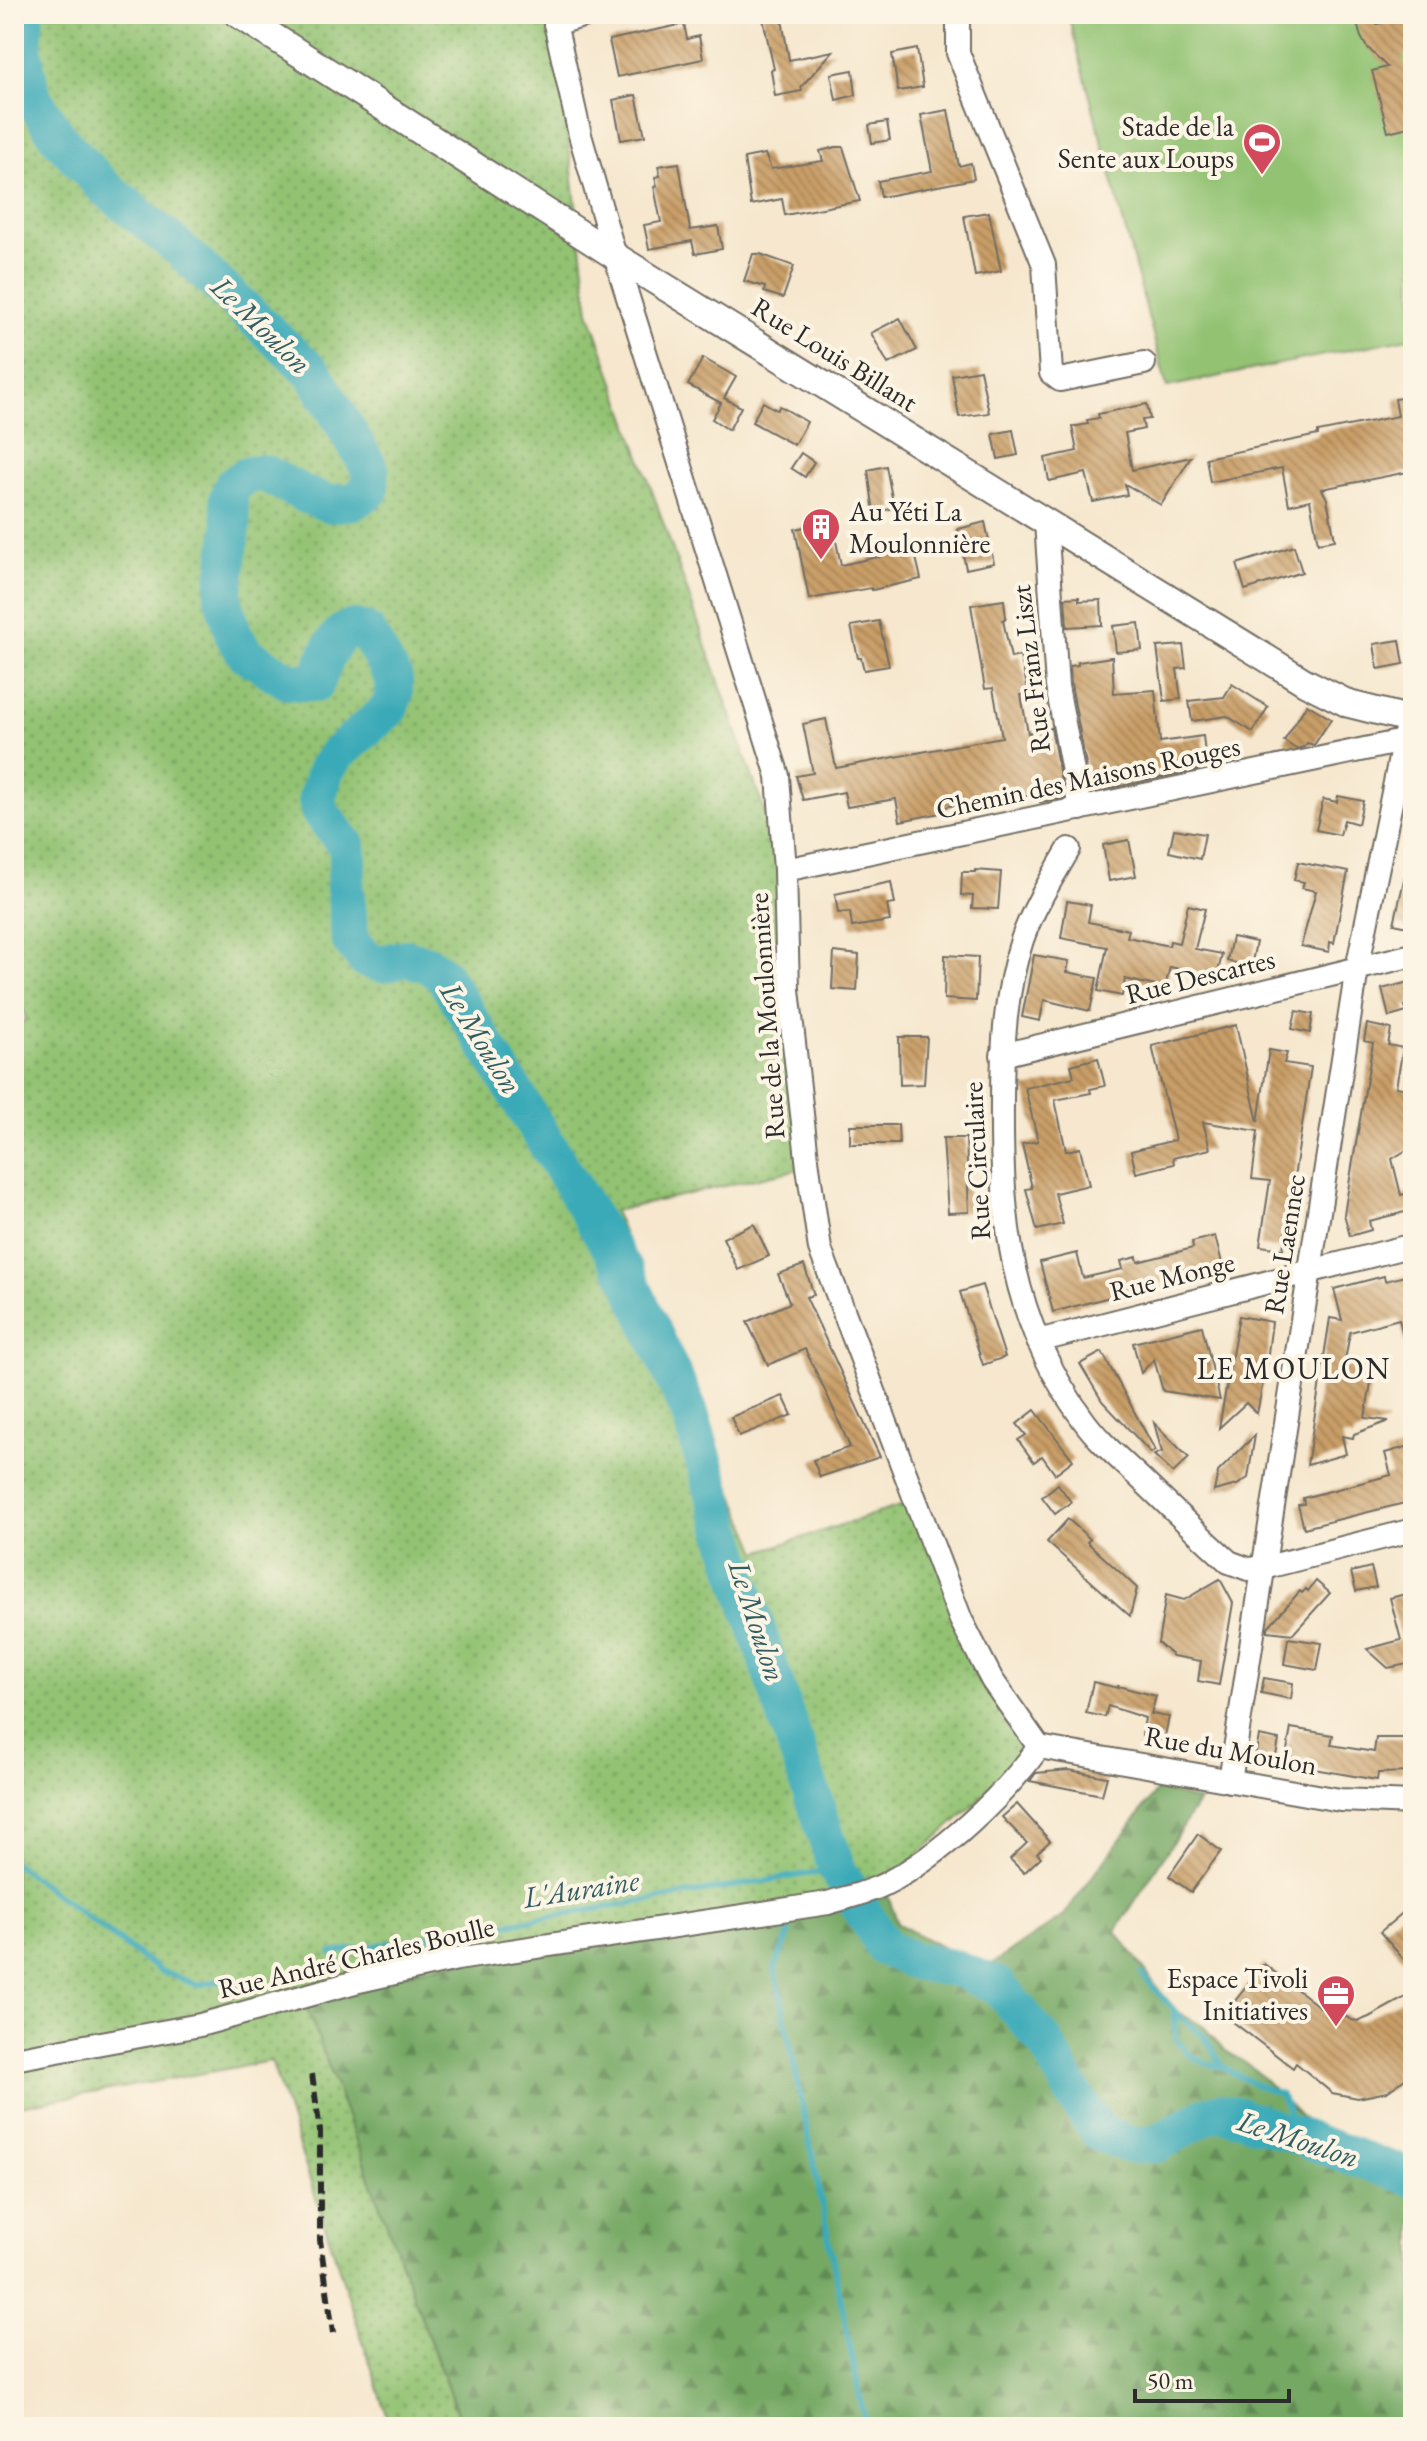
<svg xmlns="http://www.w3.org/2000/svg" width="1427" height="2441" viewBox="0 0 1427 2441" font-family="'EB Garamond',serif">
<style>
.green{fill:url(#green-dots);stroke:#5e764e;stroke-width:2}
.forest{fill:url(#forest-firs);stroke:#506a48;stroke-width:2}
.pitch{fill:#92c272;stroke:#5e764e;stroke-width:2}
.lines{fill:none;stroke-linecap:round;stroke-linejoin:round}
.stream{stroke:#3aaab8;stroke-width:6}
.river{stroke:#3aaab8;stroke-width:38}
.building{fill:url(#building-back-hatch)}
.minor-casing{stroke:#726d64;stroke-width:26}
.tertiary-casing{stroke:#726d64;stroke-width:30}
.minor{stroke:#fff;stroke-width:22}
.tertiary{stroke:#fff;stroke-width:26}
.rail{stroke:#2b2b2b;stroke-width:6;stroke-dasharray:12 6;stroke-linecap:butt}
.labels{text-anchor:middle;stroke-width:8;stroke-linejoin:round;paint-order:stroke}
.poi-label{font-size:28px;fill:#2b2b2b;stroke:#fcf5e5;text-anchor:end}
.street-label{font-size:28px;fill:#2b2b2b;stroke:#fcf5e5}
.water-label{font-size:30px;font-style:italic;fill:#315e63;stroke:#fcf5e5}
.neighbourhood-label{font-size:30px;letter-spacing:2px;fill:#2b2b2b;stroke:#fcf5e5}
</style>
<defs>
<pattern id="green-dots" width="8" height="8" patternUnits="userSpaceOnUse" patternTransform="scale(2)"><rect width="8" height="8" fill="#92c272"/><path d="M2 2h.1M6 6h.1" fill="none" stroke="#779e5e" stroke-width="1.8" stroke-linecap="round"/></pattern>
<pattern id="forest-firs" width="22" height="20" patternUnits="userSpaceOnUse" patternTransform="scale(2)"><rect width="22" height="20" fill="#75a864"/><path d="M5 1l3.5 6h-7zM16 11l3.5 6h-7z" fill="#608953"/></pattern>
<pattern id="building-back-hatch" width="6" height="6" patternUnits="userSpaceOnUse" patternTransform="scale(2)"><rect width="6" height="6" fill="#c99e67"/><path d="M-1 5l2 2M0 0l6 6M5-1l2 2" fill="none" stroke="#a38155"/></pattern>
</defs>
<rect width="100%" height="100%" fill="#fcf5e5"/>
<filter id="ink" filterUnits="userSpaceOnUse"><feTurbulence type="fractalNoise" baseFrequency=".0125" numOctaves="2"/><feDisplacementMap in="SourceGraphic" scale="16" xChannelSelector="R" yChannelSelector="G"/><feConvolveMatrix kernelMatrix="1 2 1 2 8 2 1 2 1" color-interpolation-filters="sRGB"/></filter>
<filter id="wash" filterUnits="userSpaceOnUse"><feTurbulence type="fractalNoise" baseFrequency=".006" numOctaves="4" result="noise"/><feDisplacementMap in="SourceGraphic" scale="32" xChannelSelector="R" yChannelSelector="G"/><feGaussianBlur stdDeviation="1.8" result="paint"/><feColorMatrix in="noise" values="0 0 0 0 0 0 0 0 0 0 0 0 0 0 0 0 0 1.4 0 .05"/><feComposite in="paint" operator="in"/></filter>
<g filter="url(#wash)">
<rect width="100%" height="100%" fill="#f6e7ce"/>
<!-- green -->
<polygon class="green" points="14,14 553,14 589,311 785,870 808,1167 614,1211 758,1552 915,1501 961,1620 1039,1747 884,1885 308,2008 462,2427 391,2427 271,2061 14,2107 14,1029 26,1019 14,984"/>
<!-- forest -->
<polygon class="forest" points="1158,1789 1199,1801 1116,1931 1173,2009 1204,2027 1223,2049 1253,2068 1305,2121 1390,2153 1413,2166 1413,2427 462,2427 307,2008 359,1981 884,1885 898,1924 949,1951 992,1964 1062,1917"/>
<!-- pitch -->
<polygon class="pitch" points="1068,14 1413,14 1413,337 1167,387"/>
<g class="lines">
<!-- stream -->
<g class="stream">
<polyline points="14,1863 160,1971 198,1985 230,1978"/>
<polyline points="789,1933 775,1968 866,2427"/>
<polyline points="331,1953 837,1869"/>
<polyline points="1142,1974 1181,2018 1204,2036 1223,2067"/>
<polyline points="1173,2009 1176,2038 1187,2053 1202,2062 1223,2067 1254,2084 1280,2094 1289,2111 1293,2135"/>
</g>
<!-- river -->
<path class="river" d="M 25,14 L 23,51 L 31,95 L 58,137 L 103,186 L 180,249 L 314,374 L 370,469 L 370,490 L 354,501 L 330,504 L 306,495 L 266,474 L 257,473 L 246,476 L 233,485 L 228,498 L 232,525 L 223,598 L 234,636 L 246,654 L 288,681 L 316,683 C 322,667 334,629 354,628 C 358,628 362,631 367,632 L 394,679 L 394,695 L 389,709 L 337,754 L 326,769 L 317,798 L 319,811 L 347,846 L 348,858 L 345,886 L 350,940 L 365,959 L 382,964 L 406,958 L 428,964 L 443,975 L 626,1273 L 689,1411 L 740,1579 L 837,1869 L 885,1948 L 914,1961 L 957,1969 L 998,1986 L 1045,2042 L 1074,2095 L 1100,2133 L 1131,2145 L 1157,2144 L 1203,2117 L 1218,2112 L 1240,2116 L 1413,2178"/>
</g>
<g id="blocks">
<!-- building -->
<g class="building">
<polygon points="762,14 781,14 789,60 833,51 801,87 802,91 775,96 771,70 774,69"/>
<polygon points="1354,14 1374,14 1377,24 1404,16 1413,50 1413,53 1402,56 1413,96 1413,126 1388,132 1372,71 1387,67 1366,46 1361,37"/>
<polygon points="684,24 687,39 699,36 703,59 617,77 609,40"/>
<polygon points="917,49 923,87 898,91 892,54"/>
<polygon points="853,70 856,95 836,100 831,74"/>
<polygon points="636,95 645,136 621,140 613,100"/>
<polygon points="948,110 959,166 971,163 974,179 881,197 878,181 932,171 921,115"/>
<polygon points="887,122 890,140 872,143 869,125"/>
<polygon points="836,147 843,147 860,201 785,215 782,199 751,205 744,158 765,154 771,169 823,161 820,151"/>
<polygon points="679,163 690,230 718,226 722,249 695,254 692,241 649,249 644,225 661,222 654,187 657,186 655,177 660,176 658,166"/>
<polygon points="989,212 1001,271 975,276 964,216"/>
<polygon points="753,254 760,254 794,266 783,298 764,292 765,287 744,281"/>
<polygon points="900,318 917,350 888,364 871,333"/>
<polygon points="703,358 736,377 724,398 741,407 729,430 712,419 721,403 688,385"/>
<polygon points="980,370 989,413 959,417 952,375"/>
<polygon points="1413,396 1413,471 1322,489 1327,499 1335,540 1318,543 1310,500 1289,505 1282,468 1210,482 1206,458 1318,435 1318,432 1398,416 1395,399"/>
<polygon points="763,402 777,410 780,406 807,422 794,445 752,422"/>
<polygon points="1147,404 1150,419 1142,420 1144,429 1125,433 1132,470 1191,457 1161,505 1125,484 1127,495 1093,502 1086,473 1049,481 1045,458 1077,451 1072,427 1088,424 1087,420 1099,418 1098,414"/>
<polygon points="1013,430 1018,455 998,459 993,434"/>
<polygon points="801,453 814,462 805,477 791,468"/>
<polygon points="886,466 894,508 874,513 868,470"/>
<polygon points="832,522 841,565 914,549 921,579 872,590 871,588 809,599 795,529"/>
<polygon points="985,522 994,563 966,569 958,529"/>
<polygon points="1294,546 1302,572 1245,590 1237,564"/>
<polygon points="1079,597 1079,601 1101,600 1102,625 1067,627 1065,598"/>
<polygon points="1004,600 1006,618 1003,620 1011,658 1020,656 1029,693 1021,695 1028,733 1051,728 1064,798 1040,802 1039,795 1014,797 1013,793 945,807 946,812 900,821 896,799 847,807 844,792 803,800 796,776 813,773 803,724 826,719 836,768 1002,737 993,688 985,689 971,605"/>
<polygon points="879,621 889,666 864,670 861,658 858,658 851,626"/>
<polygon points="1139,623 1142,650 1116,652 1113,626"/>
<polygon points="1400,640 1404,664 1378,669 1374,644"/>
<polygon points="1183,645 1186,668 1177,669 1181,699 1164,701 1157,647"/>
<polygon points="1112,657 1114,693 1155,690 1160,742 1203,736 1205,754 1214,753 1216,766 1091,792 1071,684 1070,666 1078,665 1078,662"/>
<polygon points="1232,684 1268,707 1253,732 1227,716 1192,721 1189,701 1224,697"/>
<polygon points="1307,704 1331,719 1314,745 1307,743 1304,747 1296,749 1284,741"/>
<polygon points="1338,796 1363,801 1358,824 1344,820 1340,835 1316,830 1323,799 1337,802"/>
<polygon points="1174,829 1205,834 1200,859 1169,852"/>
<polygon points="1129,840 1136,876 1109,881 1103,845"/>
<polygon points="1298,862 1348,872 1334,943 1330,942 1329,952 1301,946 1316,891 1302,888 1304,882 1294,880"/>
<polygon points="975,870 1001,872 998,909 972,908 973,896 961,895 962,872 975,872"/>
<polygon points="1406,871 1413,872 1413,928 1394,924"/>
<polygon points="891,882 895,904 887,905 890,921 852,927 850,912 838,913 835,894"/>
<polygon points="1067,901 1091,905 1088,922 1129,930 1127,937 1169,946 1170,941 1179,943 1188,905 1205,909 1195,949 1222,954 1217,977 1170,967 1165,988 1125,979 1122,996 1098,991 1107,947 1061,938"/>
<polygon points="1232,937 1256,942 1251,967 1227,961"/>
<polygon points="834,952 859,955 857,991 832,989"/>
<polygon points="945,955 978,957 976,1001 944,999"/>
<polygon points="1034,955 1069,961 1067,972 1097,978 1090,1011 1044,1000 1040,1021 1022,1017"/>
<polygon points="1413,981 1413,999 1410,1000 1411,1005 1405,1006 1407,1012 1389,1017 1382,989"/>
<polygon points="1296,1011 1313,1014 1310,1033 1292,1029"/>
<polygon points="1367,1024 1391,1029 1388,1045 1403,1048 1396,1087 1413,1090 1413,1146 1392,1159 1401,1195 1413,1192 1413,1210 1369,1221 1371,1230 1350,1236 1344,1214 1373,1043 1364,1041"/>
<polygon points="1236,1025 1258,1122 1269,1050 1287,1053 1284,1063 1311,1067 1283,1249 1260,1246 1270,1181 1252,1179 1258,1131 1203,1122 1210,1149 1173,1158 1174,1164 1136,1173 1131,1151 1175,1140 1152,1046"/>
<polygon points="899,1037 927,1037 924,1084 900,1085"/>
<polygon points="1098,1058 1105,1086 1090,1089 1091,1093 1055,1100 1066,1151 1080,1148 1089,1185 1055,1193 1063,1224 1037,1230 1026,1189 1032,1188 1022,1144 1038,1141 1025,1088 1074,1077 1071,1065"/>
<polygon points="850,1125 898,1125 899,1144 850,1144"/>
<polygon points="943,1138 966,1138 969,1212 948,1213"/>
<polygon points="754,1224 769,1256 738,1270 723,1238"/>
<polygon points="1215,1236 1223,1267 1053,1312 1040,1262 1077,1253 1083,1278 1123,1269 1121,1261 1137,1257 1138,1262 1193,1248 1192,1242"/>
<polygon points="804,1265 814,1295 806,1297 880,1457 820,1477 813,1460 850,1447 829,1399 805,1349 768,1365 747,1322 790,1303 778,1274"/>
<polygon points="1413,1274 1413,1351 1407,1352 1399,1319 1350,1332 1345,1361 1374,1365 1365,1418 1389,1421 1354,1434 1353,1438 1342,1436 1346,1454 1307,1465 1330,1318 1342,1320 1334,1289 1384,1276 1385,1281"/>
<polygon points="982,1285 1005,1357 983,1365 960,1292"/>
<polygon points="1239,1316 1272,1322 1267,1361 1257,1414 1246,1403 1219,1428"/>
<polygon points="1202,1326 1220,1400 1163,1391 1154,1359 1141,1373 1133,1343"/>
<polygon points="1102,1352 1155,1450 1151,1453 1102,1401 1080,1364"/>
<polygon points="783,1396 792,1415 739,1436 731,1417"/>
<polygon points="1035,1410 1073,1460 1055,1474 1042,1456 1034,1462 1018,1440 1026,1435 1017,1424"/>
<polygon points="1154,1423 1189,1458 1173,1473 1154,1455 1162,1452"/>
<polygon points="1255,1435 1248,1478 1237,1485 1214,1491 1218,1472"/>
<polygon points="1413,1445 1413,1501 1304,1528 1298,1505 1304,1504 1303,1498 1391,1475 1385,1453"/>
<polygon points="1058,1484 1071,1502 1055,1514 1042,1497"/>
<polygon points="1068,1519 1090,1539 1087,1542 1137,1588 1130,1616 1047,1542"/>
<polygon points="1371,1567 1376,1587 1356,1591 1351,1572"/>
<polygon points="1220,1579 1233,1603 1219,1685 1198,1681 1201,1661 1173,1656 1158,1643 1166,1595 1184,1600"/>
<polygon points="1316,1581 1330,1593 1293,1634 1268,1631 1268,1627 1300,1591 1302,1593 1306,1589 1308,1591"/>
<polygon points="1413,1592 1413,1663 1388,1668 1367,1649 1401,1640 1390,1598"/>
<polygon points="1288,1638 1322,1643 1317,1670 1284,1664"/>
<polygon points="1264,1678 1293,1683 1291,1699 1261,1693"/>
<polygon points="1093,1682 1118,1688 1118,1686 1156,1696 1151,1714 1169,1717 1164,1740 1142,1736 1145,1718 1108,1706 1105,1717 1086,1713"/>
<polygon points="1291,1728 1333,1735 1331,1745 1374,1752 1376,1738 1413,1738 1413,1772 1378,1773 1377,1780 1308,1768 1310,1760 1286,1756"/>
<polygon points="1259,1736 1279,1740 1275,1761 1255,1757"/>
<polygon points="1069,1770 1107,1777 1102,1795 1030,1781 1036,1773"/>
<polygon points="1017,1804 1050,1841 1037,1853 1041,1857 1024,1873 1010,1859 1027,1843 1002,1817"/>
<polygon points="1198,1834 1221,1851 1191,1892 1169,1876"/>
<polygon points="1413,1904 1413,1970 1380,1932"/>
<polygon points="1264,1964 1330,2015 1335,2009 1351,2020 1359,2021 1369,2017 1413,1993 1413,2073 1387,2092 1358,2098 1332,2093 1296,2063 1293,2068 1224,2015"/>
</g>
</g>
</g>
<g filter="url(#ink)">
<use href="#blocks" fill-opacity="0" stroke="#726d64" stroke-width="2"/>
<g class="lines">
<defs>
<g id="minor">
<polyline points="553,14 580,135 615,256 778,776 785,870 788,990 808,1167 820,1249 961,1620 992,1680 1039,1747"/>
<polyline points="958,14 958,53 1044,265 1051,373 1060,380 1144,363"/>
<polyline points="555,24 589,14"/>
<polyline points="1046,522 1057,686 1080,809"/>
<path d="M 1069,849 C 1052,878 1033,908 1022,940 C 1005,992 1002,1048 1002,1102 C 1001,1221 1010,1318 1082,1418 C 1098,1441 1121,1460 1141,1479 C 1170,1507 1199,1535 1229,1562 L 1248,1569 L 1263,1568 L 1413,1530"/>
<polyline points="785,870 1403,741"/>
<polyline points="1002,1055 1413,955"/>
<polyline points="1038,1341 1413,1245"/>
<polyline points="1039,1747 1340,1800 1413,1803"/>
<polyline points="1230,1781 1357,969 1408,719"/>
<path d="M 14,2059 L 200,2025 L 359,1981 L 457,1959 L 828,1903 C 847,1897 869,1893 887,1883 C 940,1856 1004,1796 1039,1747"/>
</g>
<polyline id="tertiary" points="238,14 615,256 1305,682 1349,704 1413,720"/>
</defs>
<!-- minor casing -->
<use href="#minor" class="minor-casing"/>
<!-- tertiary casing -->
<use href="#tertiary" class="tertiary-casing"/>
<!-- minor -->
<use href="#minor" class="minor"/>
<!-- tertiary -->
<use href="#tertiary" class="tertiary"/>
<!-- rail -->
<polyline class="rail" points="312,2074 320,2131 320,2240 333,2333"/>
</g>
</g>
<!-- icons -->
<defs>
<symbol id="stadium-pin" viewBox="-11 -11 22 30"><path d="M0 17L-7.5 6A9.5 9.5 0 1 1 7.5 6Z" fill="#d1495b" stroke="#fcf5e5"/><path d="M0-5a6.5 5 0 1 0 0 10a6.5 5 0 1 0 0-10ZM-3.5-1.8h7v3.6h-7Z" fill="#fff"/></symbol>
<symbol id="building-pin" viewBox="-11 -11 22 30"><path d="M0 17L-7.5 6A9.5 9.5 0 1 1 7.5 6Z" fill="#d1495b" stroke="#fcf5e5"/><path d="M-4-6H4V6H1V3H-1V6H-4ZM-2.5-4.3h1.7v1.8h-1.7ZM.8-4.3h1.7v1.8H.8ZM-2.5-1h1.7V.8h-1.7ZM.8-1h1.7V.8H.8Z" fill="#fff"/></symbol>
<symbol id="office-pin" viewBox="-11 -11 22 30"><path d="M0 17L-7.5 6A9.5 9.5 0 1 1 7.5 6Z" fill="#d1495b" stroke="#fcf5e5"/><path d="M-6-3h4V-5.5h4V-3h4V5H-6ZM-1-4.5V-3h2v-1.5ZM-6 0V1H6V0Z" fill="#fff"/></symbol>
</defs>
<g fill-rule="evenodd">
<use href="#stadium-pin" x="1240" y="120" width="44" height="60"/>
<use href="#building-pin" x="799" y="505" width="44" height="60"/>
<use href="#office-pin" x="1314" y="1972" width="44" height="60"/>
</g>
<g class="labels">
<!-- poi labels -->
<g class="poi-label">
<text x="1234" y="136">Stade de la<tspan x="1234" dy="32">Sente aux Loups</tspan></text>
<text x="849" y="521" text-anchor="start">Au Yéti La<tspan x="849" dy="32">Moulonnière</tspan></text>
<text x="1308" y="1988">Espace Tivoli<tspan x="1308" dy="32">Initiatives</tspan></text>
</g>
<!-- street labels -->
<g class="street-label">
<text transform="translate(835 354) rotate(32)" y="10">Rue Louis Billant</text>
<text transform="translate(1030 669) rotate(-97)" y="10">Rue Franz Liszt</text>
<text transform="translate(1088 777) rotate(-12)" y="10">Chemin des Maisons Rouges</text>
<text transform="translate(1200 976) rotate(-14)" y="10">Rue Descartes</text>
<text transform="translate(766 1016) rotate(-94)" y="10">Rue de la Moulonnière</text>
<text transform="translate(976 1161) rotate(-93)" y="10">Rue Circulaire</text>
<text transform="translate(1284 1244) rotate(-81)" y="10">Rue Laennec</text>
<text transform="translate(1172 1276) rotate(-14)" y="10">Rue Monge</text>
<text transform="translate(1231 1750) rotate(10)" y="10">Rue du Moulon</text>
<text transform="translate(356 1957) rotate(-13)" y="10">Rue André Charles Boulle</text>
</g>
<!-- water labels -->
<g class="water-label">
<text transform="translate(261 325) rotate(44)" y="10">Le Moulon</text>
<text transform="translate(481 1038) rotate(58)" y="10">Le Moulon</text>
<text transform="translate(757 1621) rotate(72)" y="10">Le Moulon</text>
<text transform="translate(581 1889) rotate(-9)" y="10">L'Auraine</text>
<text transform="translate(1298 2139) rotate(18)" y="10">Le Moulon</text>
</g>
<!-- neighbourhood labels -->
<g class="neighbourhood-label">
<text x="1294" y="1379">LE MOULON</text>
</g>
</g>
<!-- margin -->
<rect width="1427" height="2441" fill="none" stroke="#fcf5e5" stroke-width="48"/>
<!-- scale -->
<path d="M1135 2389v12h154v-12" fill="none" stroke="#2b2b2b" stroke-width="4"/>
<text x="1147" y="2389" font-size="24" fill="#2b2b2b" stroke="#fcf5e5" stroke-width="6" paint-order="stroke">50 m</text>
</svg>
